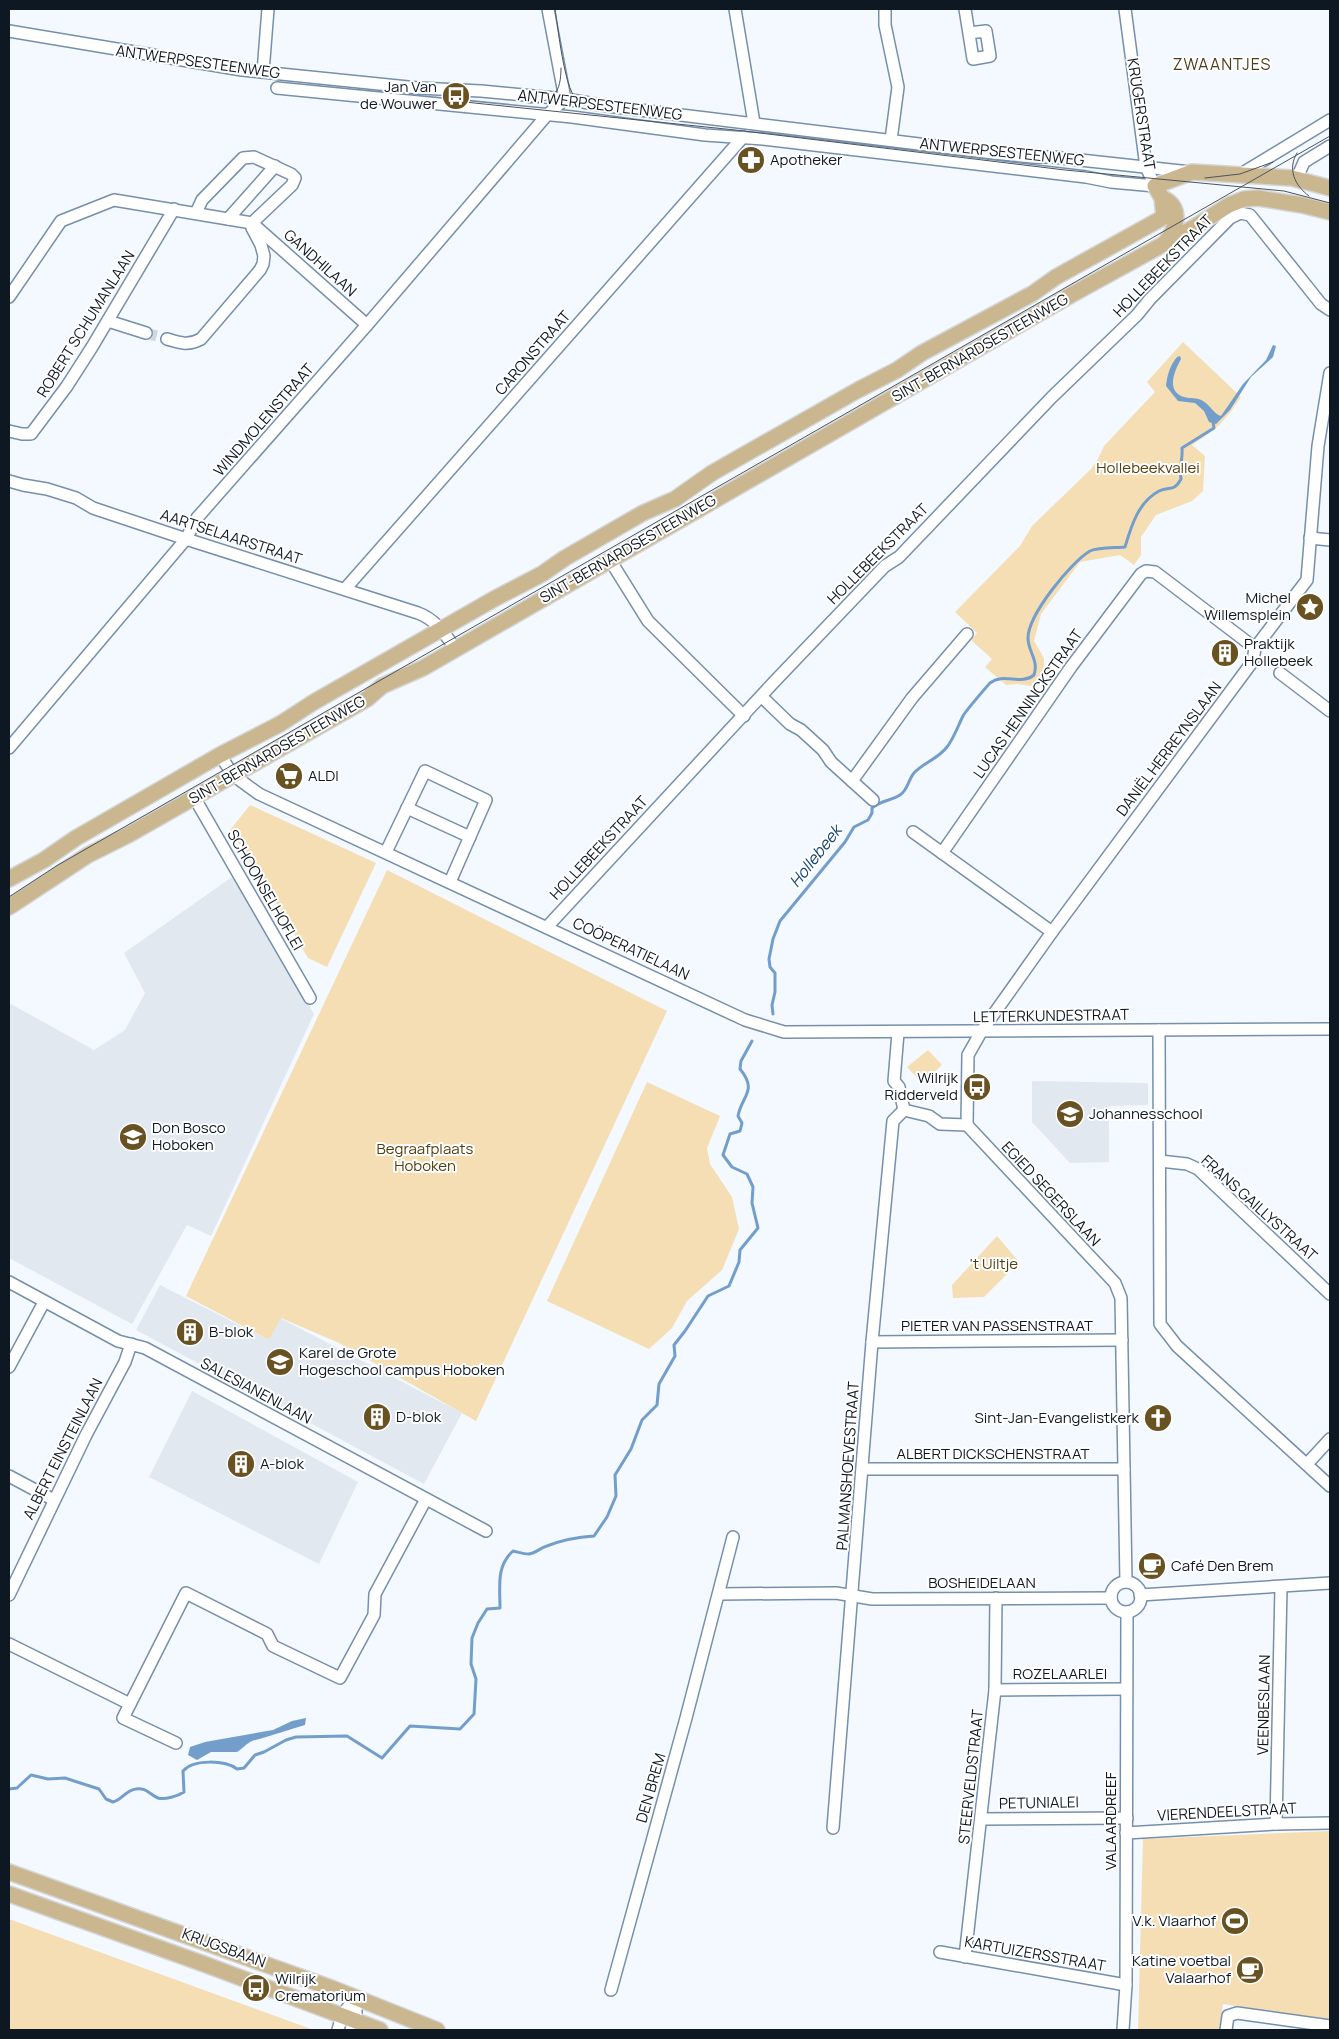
<svg xmlns="http://www.w3.org/2000/svg" width="1339" height="2039" viewBox="0 0 1339 2039" font-family="Manrope,sans-serif">
<style>
.built{fill:#e1e8ef}
.green{fill:#f5deb4}
.water{fill:#739ecb}
.lines{fill:none;stroke-linecap:round;stroke-linejoin:round}
.stream{stroke:#739ecb;stroke-width:3}
.minor-tunnel{stroke:#d1d7de;stroke-width:11;stroke-dasharray:11 5.5;stroke-linecap:butt}
.minor-casing{stroke:#768faa;stroke-width:14}
.major-casing{stroke:#d4d5d7;stroke-width:18}
.minor{stroke:#fff;stroke-width:11}
.major{stroke:#cab78f;stroke-width:15}
.tram{stroke:#4b545d;stroke-width:1}
.labels{text-anchor:middle;stroke-width:4;stroke-linejoin:round;paint-order:stroke}
.street-label{font-size:15px;fill:#0e1822;stroke:#fff}
.poi-label{font-size:15px;fill:#0e1822;stroke:#fff;text-anchor:start}
.park-label{font-size:15px;fill:#523d0f;stroke:#fff}
.neighbourhood-label{font-size:16px;letter-spacing:1px;fill:#503d17;stroke:#fff}
.water-label{font-size:16px;font-style:italic;fill:#164571;stroke:#fff}
</style>
<rect width="100%" height="100%" fill="#f3f9ff"/>
<!-- built -->
<g class="built">
<polygon points="232,877 314,1014 211,1236 187,1225 132,1324 9,1258 9,1003 94,1050 125,1030 145,993 124,953"/>
<polygon points="1032,1081 1148,1083 1148,1105 1109,1106 1109,1162 1070,1163 1032,1122"/>
<polygon points="160,1285 269,1340 280,1318 462,1413 424,1484 136,1330"/>
<polygon points="192,1391 358,1482 319,1564 149,1477"/>
</g>
<!-- green -->
<g class="green">
<path d="M 1183,342 L 1241,397 C 1225,421 1216,430 1192,445 L 1205,456 L 1203,491 L 1192,501 L 1156,515 L 1141,537 L 1141,555 L 1134,565 L 1120,555 L 1080,562 L 1041,614 L 1034,641 L 1044,658 L 1044,677 L 1031,686 L 1017,684 L 1006,685 L 985,667 L 992,659 L 971,640 L 977,633 L 955,612 L 1020,546 L 1032,526 L 1091,469 L 1098,459 L 1104,446 L 1155,392 L 1147,382 Z"/>
<polygon points="250,805 376,863 327,967 308,958 263,881 230,830"/>
<polygon points="387,870 667,1011 476,1421 339,1343 281,1318 269,1340 186,1296"/>
<polygon points="928,1050 942,1065 922,1083 907,1067"/>
<polygon points="647,1082 720,1116 707,1148 710,1164 732,1197 739,1229 722,1270 687,1301 672,1328 649,1349 547,1301"/>
<polygon points="997,1236 1019,1262 984,1297 953,1298 952,1285"/>
<polygon points="1330,1831 1330,2020 1223,2004 1219,2030 1138,2030 1143,1839"/>
<polygon points="9,1919 314,2030 9,2030"/>
</g>
<!-- water -->
<g class="water">
<path d="M 1273,345 L 1276,346 L 1273,357 L 1251,377 L 1230,410 L 1216,424 L 1209,422 L 1204,411 L 1195,403 L 1178,401 L 1166,386 C 1167,376 1170,365 1177,357 L 1180,356 L 1181,359 C 1175,370 1165,391 1184,397 C 1190,399 1197,397 1203,401 C 1210,405 1214,414 1221,416 L 1243,384 L 1266,360 Z"/>
<path d="M 306,1718 L 305,1725 C 288,1730 270,1736 252,1741 C 247,1743 242,1749 237,1752 L 211,1752 L 197,1760 L 188,1755 L 190,1747 L 205,1742 L 273,1730 L 292,1721 Z"/>
</g>
<g class="lines">
<!-- stream -->
<g class="stream">
<path d="M 773,1014 L 772,1005 L 775,992 L 775,973 L 770,967 L 769,959 L 773,939 L 780,921 L 845,842 L 854,827 L 868,820 L 872,813 L 872,808 C 881,800 891,801 900,795 C 908,790 908,780 914,773 C 923,763 938,759 947,747 C 954,738 958,726 963,716 C 964,713 988,685 990,683 C 1004,672 1021,686 1034,675 C 1039,660 1028,652 1028,638 C 1028,615 1071,562 1090,551 C 1099,547 1115,548 1125,547 C 1131,527 1138,502 1159,491 C 1170,486 1174,492 1181,479 C 1179,467 1183,459 1182,448 L 1214,428 L 1213,422"/>
<path d="M 9,1789 L 17,1788 L 31,1775 L 48,1779 L 65,1778 L 99,1789 L 106,1799 L 113,1802 C 122,1800 126,1790 136,1789 C 146,1787 150,1795 158,1798 C 165,1800 178,1796 184,1792 L 183,1771 C 193,1759 225,1760 237,1769 L 244,1768 L 255,1755 L 264,1752 L 286,1740 L 296,1737 L 347,1736 L 382,1758 L 410,1726 L 460,1729 L 474,1714 L 476,1679 L 471,1664 L 472,1638 L 478,1623 L 487,1609 L 500,1608 C 500,1587 496,1566 513,1551 C 518,1552 523,1554 529,1554 C 536,1553 540,1548 547,1546 C 562,1540 578,1537 594,1536 L 607,1517 L 616,1496 L 615,1475 L 631,1449 L 642,1420 L 657,1405 L 659,1384 L 675,1356 L 674,1345 L 685,1331 L 708,1296 L 729,1286 L 739,1262 L 740,1250 L 758,1228 L 752,1203 L 753,1187 L 747,1174 L 732,1167 L 723,1155 L 730,1134 L 740,1131 L 742,1123 L 738,1116 C 742,1095 758,1091 740,1069 L 741,1061 L 752,1041"/>
</g>
<!-- minor-tunnel -->
<polyline class="minor-tunnel" points="146,333 167,339"/>
<defs>
<g id="minor">
<polyline points="735,9 754,123"/>
<polyline points="885,9 885,25 898,87 891,140"/>
<polyline points="965,9 973,59 990,56 986,31 969,33"/>
<polyline points="1125,9 1146,167 1155,186"/>
<polyline points="9,31 242,70 418,88 481,91 565,99 607,106 993,153 1032,157 1053,157 1190,172"/>
<polyline points="263,72 268,9"/>
<polyline points="277,88 572,117 705,135 763,139 1086,177 1111,182 1155,186"/>
<polyline points="1241,174 1330,120"/>
<polyline points="1297,178 1304,162 1330,146"/>
<polyline points="228,219 275,166"/>
<polyline points="9,297 61,221 114,200 252,223 367,325"/>
<polyline points="108,321 146,333"/>
<path d="M 167,339 C 180,343 188,346 201,339 L 260,270 L 263,264 L 264,256 L 261,245 L 252,228 L 252,223 L 292,185 L 295,178 L 291,174 L 254,157 L 243,158 L 202,200 L 196,213"/>
<polyline points="9,431 22,434 31,434 67,386 92,347 174,209"/>
<path d="M 9,481 L 23,485 L 47,489 L 76,498 L 93,508 L 186,539 L 418,613 C 435,619 445,634 455,648"/>
<polyline points="1310,538 1330,540"/>
<polyline points="610,560 648,621 744,716"/>
<polyline points="345,589 743,137"/>
<polyline points="1280,673 1330,711"/>
<polyline points="762,697 790,724 801,730 823,750 831,762 873,800"/>
<polyline points="9,748 186,539 197,518 367,325 547,115 565,99 548,9"/>
<polyline points="220,755 233,775 259,794 745,1020 784,1032 1330,1029"/>
<polyline points="852,781 912,698 967,634"/>
<polyline points="194,797 310,998"/>
<polyline points="407,808 470,837"/>
<polyline points="913,832 1052,932"/>
<polyline points="386,852 425,771 486,800 450,882"/>
<polyline points="942,853 1071,667 1141,574 1146,571 1155,572 1255,648"/>
<polyline points="547,927 774,682 885,566 899,557 1052,397 1137,315 1150,299 1230,218 1240,213 1250,215 1321,304 1330,310"/>
<polyline points="1159,1030 1160,1324 1177,1346 1330,1486"/>
<polyline points="898,1033 894,1081 899,1087 904,1110"/>
<polyline points="904,1110 929,1116 940,1124 967,1125"/>
<polyline points="967,1125 968,1055 981,1032 1052,932 1253,661 1255,648 1307,580 1318,446 1330,373"/>
<polyline points="967,1125 1115,1283 1121,1298 1126,1582"/>
<polyline points="1160,1161 1187,1164 1198,1169 1330,1294"/>
<polyline points="9,1282 118,1341 145,1348 486,1531"/>
<polyline points="872,1342 1122,1340"/>
<polyline points="9,1367 44,1302"/>
<polyline points="1307,1464 1330,1439"/>
<polyline points="863,1469 1124,1469"/>
<polyline points="9,1476 54,1500"/>
<circle cx="1126" cy="1597" r="15"/>
<polyline points="719,1594 836,1593 872,1599 1111,1598"/>
<polyline points="9,1595 86,1435 125,1362 131,1344"/>
<polyline points="1140,1595 1330,1583"/>
<polyline points="9,1644 130,1704"/>
<polyline points="995,1690 1126,1689"/>
<polyline points="176,1743 123,1718 186,1593 267,1634 273,1646 340,1678 374,1615 375,1594 426,1499"/>
<polyline points="982,1819 1127,1818"/>
<polyline points="1276,1824 1281,1587"/>
<polyline points="833,1828 872,1342 893,1121 904,1110"/>
<polyline points="1126,1833 1276,1824 1330,1823"/>
<polyline points="940,1952 1126,1985"/>
<polyline points="965,1957 995,1690 996,1598"/>
<polyline points="611,1990 686,1718 733,1537"/>
<polyline points="338,2030 342,2015 356,1997"/>
<polyline points="351,2030 356,2021 356,1997"/>
<polyline points="1123,2030 1126,1985 1127,1612"/>
<polyline points="1226,2030 1228,2016 1237,2013 1330,2026"/>
</g>
<g id="major">
<path d="M 1162,198 C 1183,206 1177,229 1165,243"/>
<polyline points="1164,217 1162,198 1155,186 1192,172 1292,178 1330,188"/>
<polyline points="9,879 44,860 76,838 220,755 280,724 314,702 494,599 542,574 565,558 643,513 675,499 712,473 858,390 897,370 922,353 1032,294 1056,277 1164,217"/>
<polyline points="9,907 88,855 130,834 367,699 382,686 423,668 1071,295 1191,229 1229,205 1244,199 1258,198 1302,205 1330,212"/>
<polyline points="9,1872 334,1989 437,2030"/>
<polyline points="9,1894 204,1964 380,2030"/>
</g>
</defs>
<!-- minor casing -->
<use href="#minor" class="minor-casing"/>
<!-- major casing -->
<use href="#major" class="major-casing"/>
<!-- minor -->
<use href="#minor" class="minor"/>
<!-- major -->
<use href="#major" class="major"/>
<!-- tram -->
<g class="tram">
<path d="M 555,9 C 558,28 564,86 576,99 C 582,105 591,109 599,111"/>
<polyline points="455,101 735,130 1065,170 1284,191 1330,203"/>
<path d="M 528,103 C 554,103 561,92 561,68"/>
<path d="M 1297,153 C 1287,169 1295,186 1309,196"/>
<polyline points="1205,178 1240,174 1273,162"/>
<polyline points="9,897 58,865 1330,136"/>
</g>
</g>
<!-- icons -->
<defs>
<symbol id="bus-disc" viewBox="-11 -11 22 22"><circle r="9.5" fill="#695222" stroke="#fff"/><path d="M-5-6H5V4H4V6H2V4H-2V6H-4V4H-5ZM-3.5-4V0h7V-4ZM-3.5 1.2v1.5H-2V1.2ZM2 1.2v1.5H3.5V1.2Z" fill="#fff"/></symbol>
<symbol id="pharmacy-disc" viewBox="-11 -11 22 22"><circle r="9.5" fill="#695222" stroke="#fff"/><path d="M-2-6h4v4h4v4h-4v4h-4v-4h-4v-4h4Z" fill="#fff"/></symbol>
<symbol id="sight-disc" viewBox="-11 -11 22 22"><circle r="9.5" fill="#695222" stroke="#fff"/><path d="M0-6L1.8-2.2L6-1.7L2.9 1.2L3.7 5.4L0 3.3L-3.7 5.4L-2.9 1.2L-6-1.7L-1.8-2.2Z" fill="#fff"/></symbol>
<symbol id="building-disc" viewBox="-11 -11 22 22"><circle r="9.5" fill="#695222" stroke="#fff"/><path d="M-4-6H4V6H1V3H-1V6H-4ZM-2.5-4.3h1.7v1.8h-1.7ZM.8-4.3h1.7v1.8H.8ZM-2.5-1h1.7V.8h-1.7ZM.8-1h1.7V.8H.8Z" fill="#fff"/></symbol>
<symbol id="supermarket-disc" viewBox="-11 -11 22 22"><circle r="9.5" fill="#695222" stroke="#fff"/><path d="M-6-5.5h2.5l.6 2H6L4.5 2H-2.5L-4.4-4H-6ZM-1.5 3.2a1.3 1.3 0 1 0 .1 0ZM3 3.2a1.3 1.3 0 1 0 .1 0Z" fill="#fff"/></symbol>
<symbol id="school-disc" viewBox="-11 -11 22 22"><circle r="9.5" fill="#695222" stroke="#fff"/><path d="M0-5L7-2L0 1L-7-2ZM-4 1L0 2.5L4 1V4Q0 6-4 4Z" fill="#fff"/></symbol>
<symbol id="church-disc" viewBox="-11 -11 22 22"><circle r="9.5" fill="#695222" stroke="#fff"/><path d="M-1.2-6h2.4v3.5h3.3v2.4h-3.3V6h-2.4V-.1h-3.3v-2.4h3.3Z" fill="#fff"/></symbol>
<symbol id="cafe-disc" viewBox="-11 -11 22 22"><circle r="9.5" fill="#695222" stroke="#fff"/><path d="M-5.5-4.5H6V0H3Q3 3.5 0 3.5H-2.5Q-5.5 3.5-5.5 0ZM3-3.2v2h1.7v-2ZM-6 4.5H4V6H-6Z" fill="#fff"/></symbol>
<symbol id="stadium-disc" viewBox="-11 -11 22 22"><circle r="9.5" fill="#695222" stroke="#fff"/><path d="M0-5a6.5 5 0 1 0 0 10a6.5 5 0 1 0 0-10ZM-3.5-1.8h7v3.6h-7Z" fill="#fff"/></symbol>
</defs>
<g fill-rule="evenodd">
<use href="#bus-disc" x="440" y="80" width="32" height="32"/>
<use href="#pharmacy-disc" x="735" y="144" width="32" height="32"/>
<use href="#sight-disc" x="1294" y="591" width="32" height="32"/>
<use href="#building-disc" x="1209" y="637" width="32" height="32"/>
<use href="#supermarket-disc" x="273" y="760" width="32" height="32"/>
<use href="#bus-disc" x="961" y="1071" width="32" height="32"/>
<use href="#school-disc" x="1054" y="1098" width="32" height="32"/>
<use href="#school-disc" x="117" y="1121" width="32" height="32"/>
<use href="#building-disc" x="174" y="1316" width="32" height="32"/>
<use href="#school-disc" x="264" y="1346" width="32" height="32"/>
<use href="#building-disc" x="361" y="1401" width="32" height="32"/>
<use href="#church-disc" x="1142" y="1402" width="32" height="32"/>
<use href="#building-disc" x="225" y="1448" width="32" height="32"/>
<use href="#cafe-disc" x="1136" y="1550" width="32" height="32"/>
<use href="#stadium-disc" x="1219" y="1905" width="32" height="32"/>
<use href="#cafe-disc" x="1234" y="1954" width="32" height="32"/>
<use href="#bus-disc" x="240" y="1972" width="32" height="32"/>
</g>
<g class="labels">
<!-- street labels -->
<g class="street-label">
<text transform="translate(198 62) rotate(8)" y="5">ANTWERPSESTEENWEG</text>
<text transform="translate(600 105) rotate(7)" y="5">ANTWERPSESTEENWEG</text>
<text transform="translate(1141 114) rotate(81)" y="5">KRUGERSTRAAT</text>
<text transform="translate(1002 152) rotate(6)" y="5">ANTWERPSESTEENWEG</text>
<text transform="translate(320 263) rotate(42)" y="5">GANDHILAAN</text>
<text transform="translate(1163 266) rotate(-46)" y="5">HOLLEBEEKSTRAAT</text>
<text transform="translate(86 324) rotate(-58)" y="5">ROBERT SCHUMANLAAN</text>
<text transform="translate(980 348) rotate(-30)" y="5">SINT-BERNARDSESTEENWEG</text>
<text transform="translate(533 353) rotate(-49)" y="5">CARONSTRAAT</text>
<text transform="translate(264 420) rotate(-49)" y="5">WINDMOLENSTRAAT</text>
<text transform="translate(231 537) rotate(18)" y="5">AARTSELAARSTRAAT</text>
<text transform="translate(628 549) rotate(-30)" y="5">SINT-BERNARDSESTEENWEG</text>
<text transform="translate(878 554) rotate(-45)" y="5">HOLLEBEEKSTRAAT</text>
<text transform="translate(1028 704) rotate(-55)" y="5">LUCAS HENNINCKSTRAAT</text>
<text transform="translate(1169 749) rotate(-53)" y="5">DANIËL HERREYNSLAAN</text>
<text transform="translate(277 750) rotate(-30)" y="5">SINT-BERNARDSESTEENWEG</text>
<text transform="translate(599 848) rotate(-47)" y="5">HOLLEBEEKSTRAAT</text>
<text transform="translate(265 890) rotate(60)" y="5">SCHOONSELHOFLEI</text>
<text transform="translate(631 949) rotate(25)" y="5">COÖPERATIELAAN</text>
<text transform="translate(1051 1016) rotate(-1)" y="5">LETTERKUNDESTRAAT</text>
<text transform="translate(1051 1194) rotate(47)" y="5">EGIED SEGERSLAAN</text>
<text transform="translate(1259 1208) rotate(42)" y="5">FRANS GAILLYSTRAAT</text>
<text x="997" y="1331">PIETER VAN PASSENSTRAAT</text>
<text transform="translate(256 1391) rotate(28)" y="5">SALESIANENLAAN</text>
<text transform="translate(63 1449) rotate(-63)" y="5">ALBERT EINSTEINLAAN</text>
<text x="993" y="1459">ALBERT DICKSCHENSTRAAT</text>
<text transform="translate(848 1466) rotate(-86)" y="5">PALMANSHOEVESTRAAT</text>
<text x="982" y="1588">BOSHEIDELAAN</text>
<text x="1060" y="1679">ROZELAARLEI</text>
<text transform="translate(1264 1705) rotate(-89)" y="5">VEENBESLAAN</text>
<text transform="translate(971 1777) rotate(-84)" y="5">STEERVELDSTRAAT</text>
<text transform="translate(651 1788) rotate(-74)" y="5">DEN BREM</text>
<text transform="translate(1039 1803) rotate(-1)" y="5">PETUNIALEI</text>
<text transform="translate(1227 1812) rotate(-3)" y="5">VIERENDEELSTRAAT</text>
<text transform="translate(1111 1821) rotate(-90)" y="5">VALAARDREEF</text>
<text transform="translate(224 1948) rotate(20)" y="5">KRIJGSBAAN</text>
<text transform="translate(1035 1954) rotate(10)" y="5">KARTUIZERSSTRAAT</text>
</g>
<!-- poi labels -->
<g class="poi-label">
<text x="437" y="92" text-anchor="end">Jan Van<tspan x="437" dy="17">de Wouwer</tspan></text>
<text x="770" y="165">Apotheker</text>
<text x="1291" y="603" text-anchor="end">Michel<tspan x="1291" dy="17">Willemsplein</tspan></text>
<text x="1244" y="649">Praktijk<tspan x="1244" dy="17">Hollebeek</tspan></text>
<text x="308" y="781">ALDI</text>
<text x="958" y="1083" text-anchor="end">Wilrijk<tspan x="958" dy="17">Ridderveld</tspan></text>
<text x="1089" y="1119">Johannesschool</text>
<text x="152" y="1133">Don Bosco<tspan x="152" dy="17">Hoboken</tspan></text>
<text x="209" y="1337">B-blok</text>
<text x="299" y="1358">Karel de Grote<tspan x="299" dy="17">Hogeschool campus Hoboken</tspan></text>
<text x="396" y="1422">D-blok</text>
<text x="1139" y="1423" text-anchor="end">Sint-Jan-Evangelistkerk</text>
<text x="260" y="1469">A-blok</text>
<text x="1171" y="1571">Café Den Brem</text>
<text x="1216" y="1926" text-anchor="end">V.k. Vlaarhof</text>
<text x="1231" y="1966" text-anchor="end">Katine voetbal<tspan x="1231" dy="17">Valaarhof</tspan></text>
<text x="275" y="1984">Wilrijk<tspan x="275" dy="17">Crematorium</tspan></text>
</g>
<!-- park labels -->
<g class="park-label">
<text x="1148" y="473">Hollebeekvallei</text>
<text x="425" y="1154">Begraafplaats<tspan x="425" dy="17">Hoboken</tspan></text>
<text x="994" y="1269">'t Uiltje</text>
</g>
<!-- neighbourhood labels -->
<g class="neighbourhood-label">
<text x="1222" y="70">ZWAANTJES</text>
</g>
<!-- water labels -->
<g class="water-label">
<text transform="translate(815 856) rotate(-52)" y="6">Hollebeek</text>
</g>
</g>
<!-- border -->
<rect width="1339" height="2039" fill="none" stroke="#0e1822" stroke-width="20"/>
</svg>
